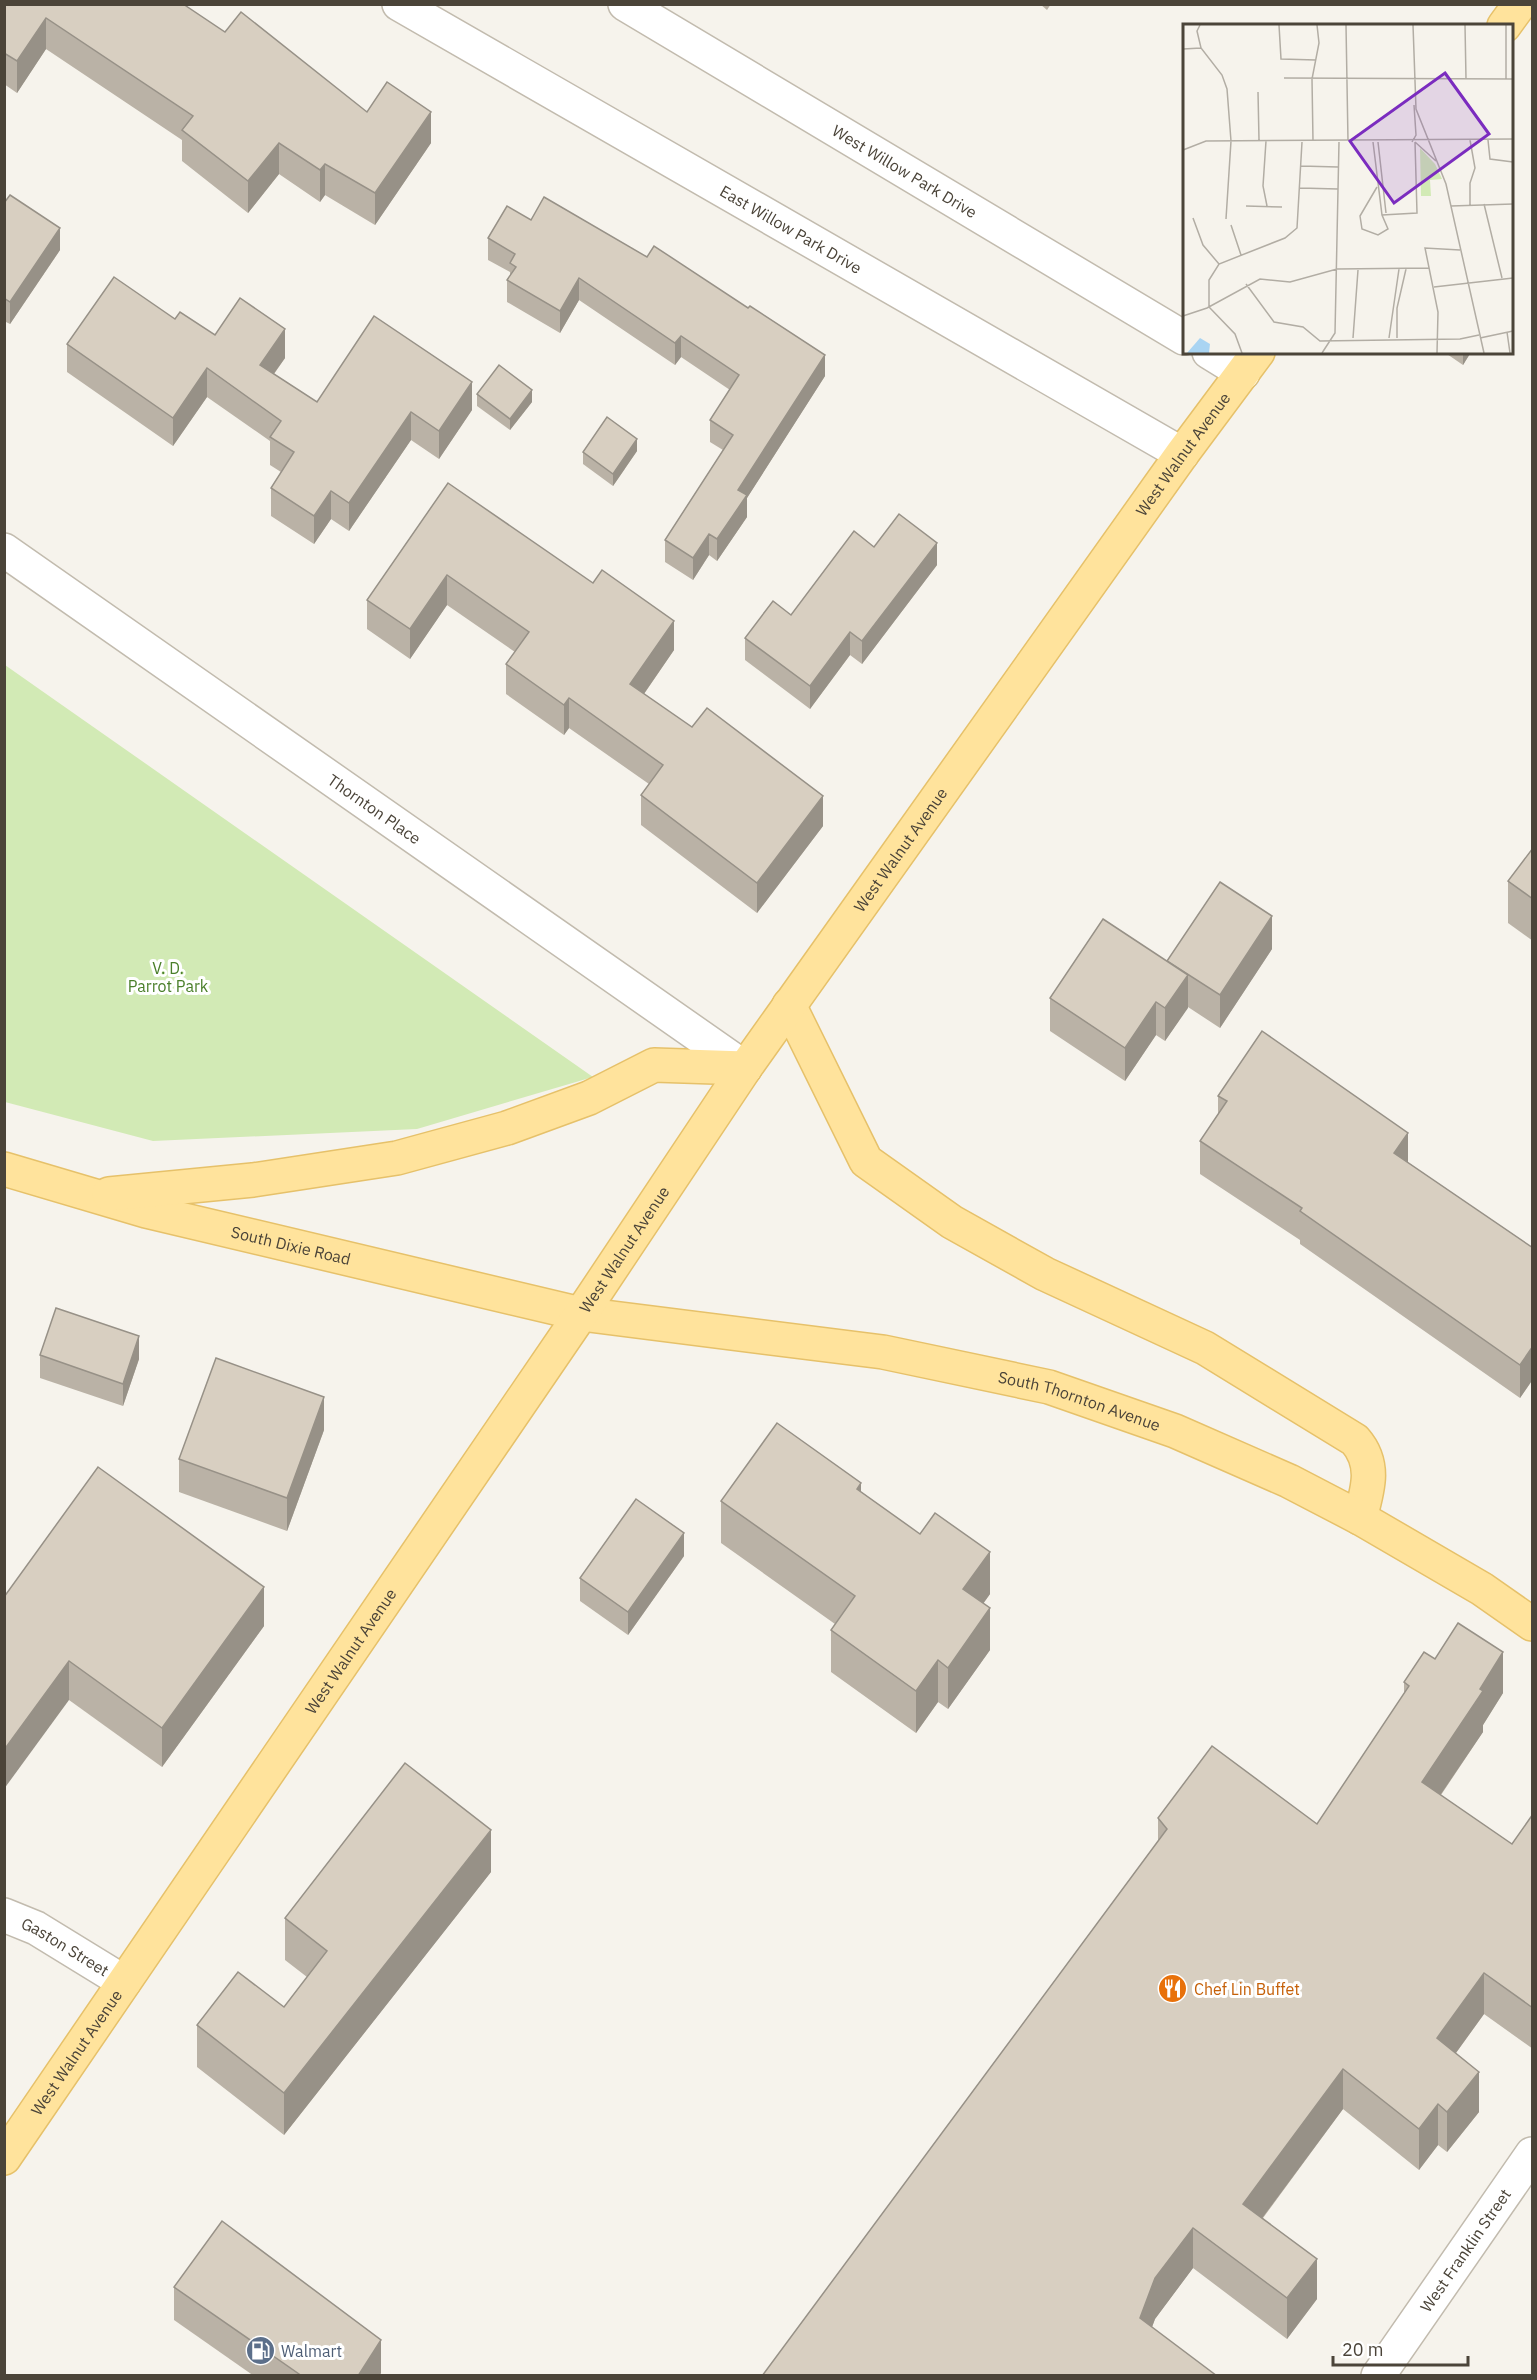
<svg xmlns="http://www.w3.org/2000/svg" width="1537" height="2380" viewBox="0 0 1537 2380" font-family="'IBM Plex Sans',sans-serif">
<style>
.park{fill:#d2eab5}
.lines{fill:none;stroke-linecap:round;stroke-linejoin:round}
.minor-casing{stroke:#c2bbae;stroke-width:36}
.major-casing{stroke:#e6c16a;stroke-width:36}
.minor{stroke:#fff;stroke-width:33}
.major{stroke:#ffe39c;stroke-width:33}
.wall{fill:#bab2a6}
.shaded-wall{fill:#979187}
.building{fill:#d8cfc1;stroke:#979187;stroke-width:1.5}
.labels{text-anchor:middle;stroke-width:6;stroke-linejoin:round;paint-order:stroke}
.street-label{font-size:16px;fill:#4b4439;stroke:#fff}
.park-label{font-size:16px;fill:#4a7f2a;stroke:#fff}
.food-label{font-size:16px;fill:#c56008;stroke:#fff;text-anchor:start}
.service-label{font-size:16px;fill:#4e5e75;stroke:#fff;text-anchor:start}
.inset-road{fill:none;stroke:#b2ada4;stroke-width:1.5}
.view{fill:#7b2cbf;fill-opacity:0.15;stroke:#7b2cbf;stroke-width:3}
.inset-edge{fill:none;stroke:#4b4439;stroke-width:3}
</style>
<rect width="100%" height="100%" fill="#f6f3ec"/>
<!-- park -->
<polygon class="park" points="5,665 42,691 593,1077 417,1129 153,1141 5,1102"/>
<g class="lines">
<defs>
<g id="minor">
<path id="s1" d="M 399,4 L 1182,454"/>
<path id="s2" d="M 625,4 L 1184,338"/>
<polyline points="1209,352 1243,373"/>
<path id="s3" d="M 4,550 L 745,1068"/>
<path id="s4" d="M 4,1915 L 36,1928 L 124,1982"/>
<path id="s5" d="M 1378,2376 L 1532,2154"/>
</g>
<g id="major">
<polyline points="1504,26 1520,4"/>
<path d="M 789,1005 L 866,1161 L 952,1222 L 1045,1274 L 1205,1348 L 1355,1440 C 1376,1464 1368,1489 1360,1518"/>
<path id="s6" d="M 4,1169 L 146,1211 L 581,1314 L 883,1352 L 1049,1387 L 1175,1431 L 1289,1481 L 1360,1518 L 1482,1589 L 1532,1624"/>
<polyline points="109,1194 253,1180 397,1158 507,1128 589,1098 654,1065 745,1068"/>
<path id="s7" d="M 4,2158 L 581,1314 L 745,1068 L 1182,454 L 1258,352"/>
</g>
</defs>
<!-- minor casing -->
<use href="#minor" class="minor-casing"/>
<!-- major casing -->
<use href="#major" class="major-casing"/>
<!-- minor -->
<use href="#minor" class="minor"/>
<!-- major -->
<use href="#major" class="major"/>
</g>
<!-- wall -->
<g class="wall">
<polygon points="4,4 225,32 367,112 431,143 375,225 325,195 320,202 279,174 248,213 182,161 182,140 46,49 17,93 4,84"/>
<polygon points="1040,4 1051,4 1047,10"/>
<polygon points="4,203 60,250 10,324 4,321"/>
<polygon points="531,220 825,376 747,498 747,517 717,561 709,555 693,580 665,562 665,540 723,450 710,442 710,420 730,390 681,357 675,365 579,300 560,333 507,302 507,280 510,276 510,272 488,260 488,238"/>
<polygon points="175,319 215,335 285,358 274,374 317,402 472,410 439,459 411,440 349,531 331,519 314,544 271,516 271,488 281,472 270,465 270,441 207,397 173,446 67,372 67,344"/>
<polygon points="1444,352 1471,352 1463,365"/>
<polygon points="477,394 532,402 510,430 477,406"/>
<polygon points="637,451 613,486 583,464 583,452"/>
<polygon points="448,483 674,650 644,694 823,826 757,913 641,825 641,795 649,784 569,728 564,735 506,694 506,664 515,652 447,605 410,659 367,629 367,600"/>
<polygon points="874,547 937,565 862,664 850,655 810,709 745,660 745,638 791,615"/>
<polygon points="1533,848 1533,941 1508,923 1508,881"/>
<polygon points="1272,949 1220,1028 1188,1007 1165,1041 1156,1035 1125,1081 1050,1031 1050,998 1167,961"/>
<polygon points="1218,1096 1408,1163 1533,1248 1533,1379 1520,1398 1300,1244 1300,1240 1200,1174 1200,1141 1218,1114"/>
<polygon points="40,1355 139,1359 123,1406 40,1378"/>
<polygon points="324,1430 287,1531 179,1492 179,1459"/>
<polygon points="861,1492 990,1594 983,1604 990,1650 948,1709 938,1702 916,1733 831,1672 831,1630 835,1624 721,1543 721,1501"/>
<polygon points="684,1556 628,1635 580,1601 580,1578"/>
<polygon points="4,1597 264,1626 162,1767 69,1700"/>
<polygon points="1435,1659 1503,1693 1483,1725 1483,1732 1441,1795 1512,1844 1533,1814 1533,2049 1484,2014 1456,2053 1479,2112 1447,2152 1438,2145 1419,2170 1343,2109 1263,2218 1317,2299 1287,2339 1193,2268 1155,2319 1152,2327 762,2376 1158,1841 1158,1818 1317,1824 1404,1695 1404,1682"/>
<polygon points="491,1872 284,2135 197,2067 197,2025 284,2007 307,1977 285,1960 285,1918"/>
<polygon points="174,2287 381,2373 379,2376 254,2376 174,2320"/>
</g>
<!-- shaded-wall -->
<g class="shaded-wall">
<polygon points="46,18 46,49 17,93 17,61"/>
<polygon points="431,112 431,143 375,225 375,193"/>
<polygon points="279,143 279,174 248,213 248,181"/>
<polygon points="325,164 325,195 320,202 320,170"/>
<polygon points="60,228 60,250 10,324 10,302"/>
<polygon points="579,278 579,300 560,333 560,311"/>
<polygon points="285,329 285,358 260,393 260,365"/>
<polygon points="681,336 681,357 675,365 675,343"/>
<polygon points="1463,352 1471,352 1463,365"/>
<polygon points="825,355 825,376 747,498 747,517 717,561 717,539 738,490"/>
<polygon points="207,368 207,397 173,446 173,418"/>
<polygon points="472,382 472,410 439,459 439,431"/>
<polygon points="532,390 532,402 510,430 510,419"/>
<polygon points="411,412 411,440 349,531 349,503"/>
<polygon points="637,439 637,451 613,486 613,474"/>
<polygon points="331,491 331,519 314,544 314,516"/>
<polygon points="709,534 709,555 693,580 693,558"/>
<polygon points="937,543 937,565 862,664 862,641"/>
<polygon points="447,575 447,605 410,659 410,629"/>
<polygon points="674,621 674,650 630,714 630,684"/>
<polygon points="850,632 850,655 810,709 810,686"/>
<polygon points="569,698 569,728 564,735 564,705"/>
<polygon points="823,796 823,826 757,913 757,883"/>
<polygon points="1272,916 1272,949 1220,1028 1220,995"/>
<polygon points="1188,975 1188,1008 1165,1041 1165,1008"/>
<polygon points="1156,1002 1156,1035 1125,1081 1125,1048"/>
<polygon points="1408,1133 1408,1165 1394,1153"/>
<polygon points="139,1336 139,1359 123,1406 123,1384"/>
<polygon points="1533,1346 1533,1379 1520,1398 1520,1365"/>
<polygon points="324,1397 324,1430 287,1531 287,1498"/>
<polygon points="861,1483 861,1525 857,1489"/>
<polygon points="684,1533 684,1556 628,1635 628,1612"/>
<polygon points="990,1552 990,1594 963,1631 963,1589"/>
<polygon points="264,1587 264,1626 162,1767 162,1728"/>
<polygon points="990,1608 990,1650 948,1709 948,1668"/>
<polygon points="1503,1652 1503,1693 1483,1725 1483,1732 1422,1822 1422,1782"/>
<polygon points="938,1660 938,1702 916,1733 916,1691"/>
<polygon points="69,1661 69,1700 4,1789 4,1750"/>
<polygon points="491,1830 491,1872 284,2135 284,2093"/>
<polygon points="1484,1973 1484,2014 1437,2079 1437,2038"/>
<polygon points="1343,2069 1343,2109 1243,2244 1243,2204"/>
<polygon points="1479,2072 1479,2112 1447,2152 1447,2112"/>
<polygon points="1438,2104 1438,2145 1419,2170 1419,2129"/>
<polygon points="1193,2228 1193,2268 1155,2319 1140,2359 1140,2318 1155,2278"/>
<polygon points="1317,2259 1317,2299 1287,2339 1287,2298"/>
<polygon points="381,2340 381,2373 379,2376 358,2376"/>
</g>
<!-- building -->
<g class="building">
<polygon points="4,4 183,4 225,32 241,12 367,112 387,82 431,112 375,193 325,164 320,170 279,143 248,181 182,130 193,116 46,18 17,61 4,53"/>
<polygon points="10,195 60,228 10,302 4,298 4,203"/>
<polygon points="544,197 647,257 654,246 748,308 750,306 825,355 738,490 747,495 717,539 709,534 693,558 665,540 733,435 710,420 739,375 681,336 675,343 579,278 560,311 507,280 516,267 510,263 515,254 488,238 507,206 531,220"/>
<polygon points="114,277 175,319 180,312 215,335 240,298 285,329 260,365 317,402 374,316 472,382 439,431 411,412 349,503 331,491 314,516 271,488 294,452 270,437 281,421 207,368 173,418 67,344"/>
<polygon points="499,365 532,390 510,419 477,394"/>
<polygon points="607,417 637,439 613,474 583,452"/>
<polygon points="448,483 593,583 602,570 674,621 630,684 692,727 707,708 823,796 757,883 641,795 663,765 569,698 564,705 506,664 529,632 447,575 410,629 367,600"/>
<polygon points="899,514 937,543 862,641 850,632 810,686 745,638 773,601 791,615 854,531 874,547"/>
<polygon points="1533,848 1533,899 1508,881"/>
<polygon points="1220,882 1272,916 1220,995 1167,961"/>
<polygon points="1103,919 1188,975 1165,1008 1156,1002 1125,1048 1050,998"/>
<polygon points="1262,1031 1408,1133 1394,1153 1533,1248 1533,1346 1520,1365 1300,1211 1302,1208 1200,1141 1227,1101 1218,1096"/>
<polygon points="56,1308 139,1336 123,1384 40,1355"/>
<polygon points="216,1358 324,1397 287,1498 179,1459"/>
<polygon points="777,1423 861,1483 857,1489 920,1534 935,1513 990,1552 963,1589 990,1608 948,1668 938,1660 916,1691 831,1630 855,1596 721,1501"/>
<polygon points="98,1467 264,1587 162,1728 69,1661 4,1750 4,1597"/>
<polygon points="636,1499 684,1533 628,1612 580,1578"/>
<polygon points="1458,1623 1503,1652 1480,1689 1483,1691 1422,1782 1512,1844 1533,1814 1533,2008 1484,1973 1437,2038 1479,2072 1447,2112 1438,2104 1419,2129 1343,2069 1243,2204 1317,2259 1287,2298 1193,2228 1155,2278 1140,2318 1217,2376 762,2376 1167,1829 1158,1818 1212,1746 1317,1824 1409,1686 1404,1682 1424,1652 1435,1659"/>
<polygon points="405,1763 491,1830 284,2093 197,2025 238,1972 284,2007 327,1951 285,1918"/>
<polygon points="222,2221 381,2340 358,2376 302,2376 174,2287"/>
</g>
<!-- icons -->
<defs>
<symbol id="restaurant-disc" viewBox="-11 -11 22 22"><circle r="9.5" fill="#e8710a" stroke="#fff"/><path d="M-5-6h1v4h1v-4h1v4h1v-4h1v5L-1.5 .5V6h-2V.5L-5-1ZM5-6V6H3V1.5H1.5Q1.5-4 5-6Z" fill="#fff"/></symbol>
<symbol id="fuel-disc" viewBox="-11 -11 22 22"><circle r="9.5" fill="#5c6f8a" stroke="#fff"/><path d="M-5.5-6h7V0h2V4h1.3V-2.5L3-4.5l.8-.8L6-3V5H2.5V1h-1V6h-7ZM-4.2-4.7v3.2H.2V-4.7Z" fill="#fff"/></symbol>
</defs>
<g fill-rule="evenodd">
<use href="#restaurant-disc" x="1156" y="1972" width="33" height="33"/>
<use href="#fuel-disc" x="244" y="2334" width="33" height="33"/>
</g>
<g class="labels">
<!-- street labels -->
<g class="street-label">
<text dy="6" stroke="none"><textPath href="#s2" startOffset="326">West Willow Park Drive</textPath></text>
<text dy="6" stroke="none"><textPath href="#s1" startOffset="452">East Willow Park Drive</textPath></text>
<text dy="6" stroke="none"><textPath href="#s7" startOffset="2072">West Walnut Avenue</textPath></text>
<text dy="6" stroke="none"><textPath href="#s3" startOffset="452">Thornton Place</textPath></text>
<text dy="6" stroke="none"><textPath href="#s7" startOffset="1586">West Walnut Avenue</textPath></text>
<text dy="6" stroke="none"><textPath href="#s6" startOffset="297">South Dixie Road</textPath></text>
<text dy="6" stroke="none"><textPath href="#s7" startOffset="1100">West Walnut Avenue</textPath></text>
<text dy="6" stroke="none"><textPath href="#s6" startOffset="1102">South Thornton Avenue</textPath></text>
<text dy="6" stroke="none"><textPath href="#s7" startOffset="614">West Walnut Avenue</textPath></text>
<text dy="6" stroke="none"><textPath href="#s4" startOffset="69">Gaston Street</textPath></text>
<text dy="6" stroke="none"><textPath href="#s7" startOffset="128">West Walnut Avenue</textPath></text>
<text dy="6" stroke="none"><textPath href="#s5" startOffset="153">West Franklin Street</textPath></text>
</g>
<!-- park labels -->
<g class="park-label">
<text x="168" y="974">V. D.<tspan x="168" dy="18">Parrot Park</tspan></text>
</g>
<!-- food labels -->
<g class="food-label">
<text x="1194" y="1995">Chef Lin Buffet</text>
</g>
<!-- service labels -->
<g class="service-label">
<text x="281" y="2357">Walmart</text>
</g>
</g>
<!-- overview -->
<g transform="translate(1183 24)">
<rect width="330" height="330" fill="#f6f3ec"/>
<path d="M 237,124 L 252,140 L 259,155 L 247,156 L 248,172 L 238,172 Z" fill="#d2eab5"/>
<path d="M 17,314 L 27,320 L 26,329 L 4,329 Z" fill="#a9d4f2"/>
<path class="inset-road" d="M 17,1 L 14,7 L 18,24 L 39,51 L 44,65 L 48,117 L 43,195M 96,1 L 98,35 L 133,36M 163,1 L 165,117M 230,1 L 233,85 L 263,160 L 301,329M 282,1 L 283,55M 323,1 L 323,55M 0,25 L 18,24M 101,54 L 330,55M 75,68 L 76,116M 287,116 L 292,144 L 287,159 L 287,181M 305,116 L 307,135 L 330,138M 83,117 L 80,162 L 84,182M 130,117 L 129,55 L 136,19 L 134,1M 190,118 L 199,191 L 205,205 L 195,211 L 179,205 L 177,192 L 194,163M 195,118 L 203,189M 229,118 L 233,111 L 231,81M 232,118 L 253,137M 0,126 L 23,117 L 330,115M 118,142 L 155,143M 117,164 L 155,165M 301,180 L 319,254M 63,182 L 99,183M 268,182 L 330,180M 199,191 L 234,189 L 232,118M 10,194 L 20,221 L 36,240M 48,201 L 58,231M 63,260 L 91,298 L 120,303 L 137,317 L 277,315 L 296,311M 251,263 L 330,254M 0,292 L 24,284 L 77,255 L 107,258 L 154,245 L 246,244M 324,308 L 327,329M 170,314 L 175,246M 206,314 L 216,245M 214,314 L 214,284 L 223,245M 297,314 L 330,307M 59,329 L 52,310 L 26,283 L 26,256 L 36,240 L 102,214 L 114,204 L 119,118M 139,329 L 152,309 L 156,118M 254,329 L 255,288 L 242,224 L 277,226"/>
<path class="view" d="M 262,49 L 306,110 L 211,179 L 167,117 Z"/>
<rect width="330" height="330" class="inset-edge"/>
</g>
<!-- border -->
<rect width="1537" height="2380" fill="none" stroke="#4b4439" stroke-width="12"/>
<!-- scale -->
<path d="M1333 2356v9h135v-9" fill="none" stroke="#4b4439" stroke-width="3"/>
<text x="1342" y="2356" font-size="18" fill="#4b4439" stroke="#ffffff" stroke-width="4.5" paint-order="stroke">20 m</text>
</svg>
